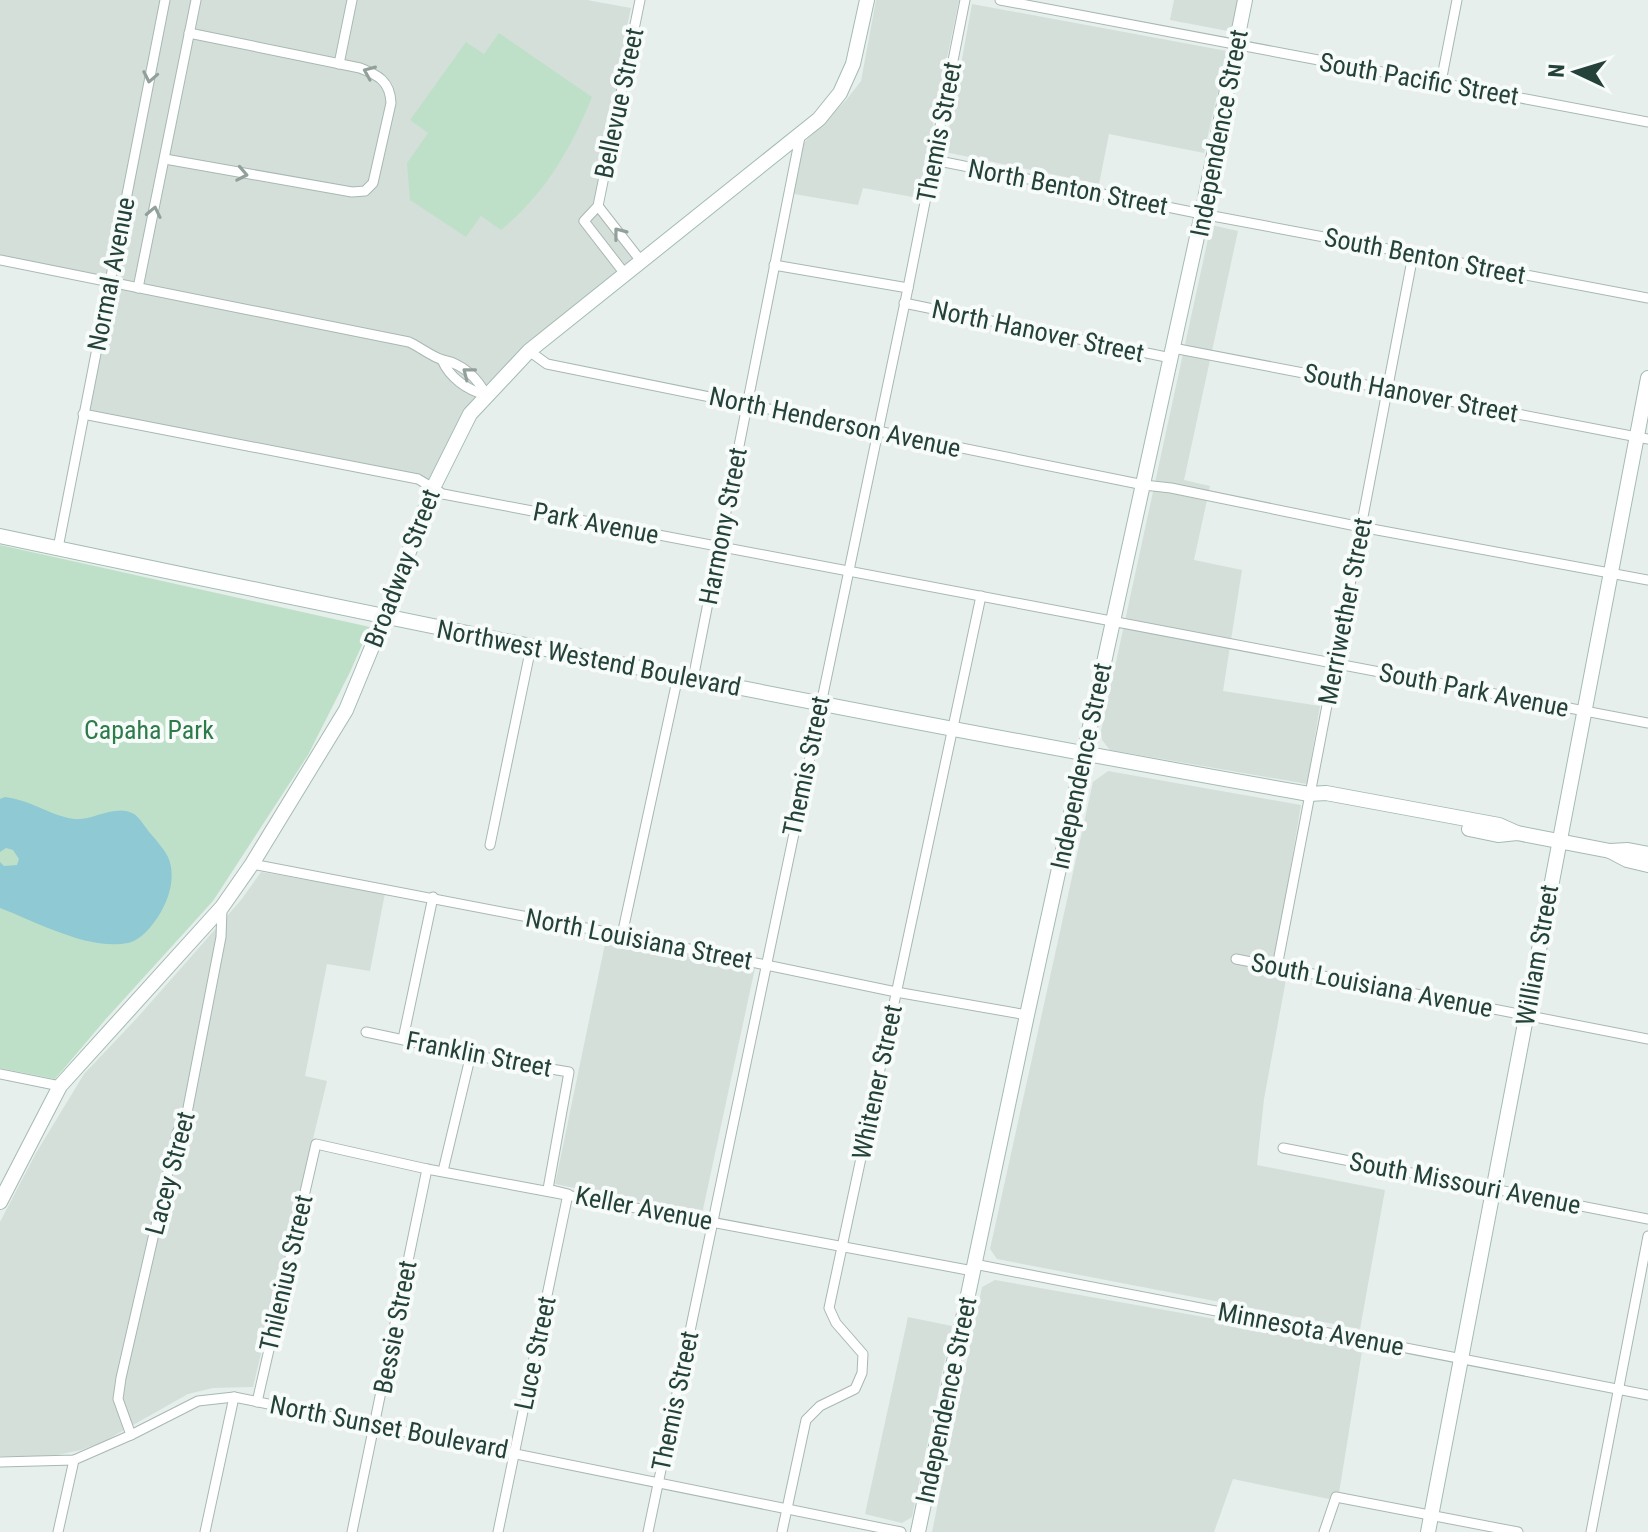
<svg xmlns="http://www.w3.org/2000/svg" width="1648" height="1532" viewBox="0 0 1648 1532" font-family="'Roboto Condensed',sans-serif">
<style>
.built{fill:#d4dfda}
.green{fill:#bfe0c8}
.water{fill:#8ec9d4}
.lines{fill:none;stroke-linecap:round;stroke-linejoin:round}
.street-casing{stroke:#a8b8b2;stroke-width:11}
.secondary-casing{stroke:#a4bbb3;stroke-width:16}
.street{stroke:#fff;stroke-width:9}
.secondary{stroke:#fff;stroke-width:14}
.oneway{stroke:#92a09c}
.labels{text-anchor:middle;stroke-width:8;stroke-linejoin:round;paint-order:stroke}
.street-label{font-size:26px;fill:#24423a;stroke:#f7fbf9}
.park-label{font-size:26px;fill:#2d7a4b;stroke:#f7fbf9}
</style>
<rect width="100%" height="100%" fill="#e6efeb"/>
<!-- built -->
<g class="built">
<polygon points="0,0 587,0 631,8 626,31 632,39 598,206 641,261 486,395 433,488 418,479 83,414 109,283 0,260"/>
<polygon points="876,0 959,0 918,198 863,188 858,205 794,194 804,143 847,99 861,81"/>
<polygon points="1174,0 1239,0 1233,32 1170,20"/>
<polygon points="972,4 1227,51 1204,153 1109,134 1099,184 945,152"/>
<polygon points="1211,225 1238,231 1184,480 1210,486 1194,560 1242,570 1223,691 1320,706 1307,784 1110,750 1102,740 1101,731"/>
<polygon points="1108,771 1301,805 1273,972 1287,974 1264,1099 1257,1165 1385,1190 1360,1329 997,1259 990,1249 1093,782"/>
<polygon points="261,872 385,893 370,971 327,964 305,1076 327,1081 253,1387 213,1388 188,1394 103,1442 81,1450 52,1456 0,1456 0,1222 36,1153 84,1074 137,1018 241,900"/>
<polygon points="606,939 755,968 702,1214 555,1184"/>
<polygon points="995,1280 1363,1345 1339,1493 1329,1499 1233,1479 1214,1532 932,1532 982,1287"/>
<polygon points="908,1317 952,1326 912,1517 902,1523 865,1514"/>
</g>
<!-- green -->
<g class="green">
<path d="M 499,33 L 592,97 C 571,149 545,194 501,230 L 481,216 L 466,237 L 410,200 L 407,163 L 428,133 L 410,120 L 466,42 L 484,54 Z"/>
<polygon points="0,545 370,627 350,672 308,755 213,901 105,1020 55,1079 0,1068"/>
</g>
<!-- water -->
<path class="water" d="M 5,797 C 31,800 51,816 74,819 C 93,821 116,803 134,814 C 140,818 145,827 150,833 C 156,840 164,849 168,857 C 178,880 166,908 152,925 C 146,933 137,941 128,943 C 89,951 37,922 0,908 L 0,862 L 4,866 L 17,865 L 19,859 L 13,850 L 6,848 L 0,852 L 0,799 Z"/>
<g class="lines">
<defs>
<g id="street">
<polyline points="1000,0 1648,122"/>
<polyline points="339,64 352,0"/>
<polyline points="1441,82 1457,0"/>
<path d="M 165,159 L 352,192 L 365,191 L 373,183 L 391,103 C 390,81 378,75 360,68 L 189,33"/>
<polyline points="934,160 1202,214 1648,298"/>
<polyline points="598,206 641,261"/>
<path d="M 0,260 L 409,342 C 420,347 432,357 443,360 C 462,364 477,377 486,395"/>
<polyline points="774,265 908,288"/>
<polyline points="625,274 584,221 598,206 640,0"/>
<polyline points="138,288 196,0"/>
<polyline points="904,303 1171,358"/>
<polyline points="1173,348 1648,439"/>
<polyline points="529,351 547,364 1144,485 1171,488 1361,527 1648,580"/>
<path d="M 442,360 C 450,378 467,390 486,395"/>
<polyline points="83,414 418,479 443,494 1648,723"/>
<polyline points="58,548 165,0"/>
<polyline points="693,679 800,137"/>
<polyline points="490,845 531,647"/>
<polyline points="252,864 622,935 896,992 1027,1015"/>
<polyline points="622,935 678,676"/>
<polyline points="1236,959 1648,1039"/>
<polyline points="1277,967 1413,255"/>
<polyline points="366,1032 498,1060 569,1072 548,1189 568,1194 498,1532"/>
<polyline points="403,1039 433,897"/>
<polyline points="0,1074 60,1086"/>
<polyline points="1283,1148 1648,1219"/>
<polyline points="443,1171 471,1054"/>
<polyline points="974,1264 1648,1395"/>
<polyline points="257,1402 316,1144 427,1169 973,1271"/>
<polyline points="131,1435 118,1399 121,1378 177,1133 187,1113 221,937 222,909"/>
<polyline points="0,1462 74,1460 131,1435 198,1401 234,1397 901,1532"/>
<polyline points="58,1532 74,1460"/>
<polyline points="205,1532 234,1397"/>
<polyline points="352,1532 427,1169"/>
<polyline points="648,1532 908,288 965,0"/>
<polyline points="782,1532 806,1420 820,1406 855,1389 862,1373 863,1354 836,1323 829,1308 981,596"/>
<polyline points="1324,1532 1336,1497 1518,1532"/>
<polyline points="1591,1532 1648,1236"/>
</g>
<g id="secondary">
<path d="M 0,536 C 435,628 871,717 1309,794 L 1326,793 L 1499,825 L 1517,833"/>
<polyline points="1469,829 1498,835 1517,833 1610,851 1628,850 1648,854"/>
<polyline points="1610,851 1627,860 1648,865"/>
<polyline points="0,1202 60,1086 222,907 252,864 346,710 384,618 433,488 470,414 529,351 819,119 840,93 853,64 867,0"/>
<polyline points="918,1532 1027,1015 1202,214 1245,0"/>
<polyline points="1428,1532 1648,378"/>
</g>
</defs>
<!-- street casing -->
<use href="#street" class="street-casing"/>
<!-- secondary casing -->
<use href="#secondary" class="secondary-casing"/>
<!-- street -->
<use href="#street" class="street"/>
<!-- secondary -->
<use href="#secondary" class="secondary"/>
</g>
<!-- one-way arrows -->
<defs><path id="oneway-chevron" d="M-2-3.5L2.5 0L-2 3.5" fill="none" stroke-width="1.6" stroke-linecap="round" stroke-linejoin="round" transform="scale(2)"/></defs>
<g class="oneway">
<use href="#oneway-chevron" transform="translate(369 72) rotate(-157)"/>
<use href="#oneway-chevron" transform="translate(150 77) rotate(101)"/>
<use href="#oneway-chevron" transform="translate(242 174) rotate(11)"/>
<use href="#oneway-chevron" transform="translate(154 212) rotate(-78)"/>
<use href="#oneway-chevron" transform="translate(619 233) rotate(-128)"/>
<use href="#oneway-chevron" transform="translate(468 373) rotate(-142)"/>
</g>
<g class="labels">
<!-- street labels -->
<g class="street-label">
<text transform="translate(1419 79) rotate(10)" y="9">South Pacific Street</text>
<text transform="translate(619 103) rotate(-78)" y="9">Bellevue Street</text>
<text transform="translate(939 132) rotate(-79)" y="9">Themis Street</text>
<text transform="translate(1219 133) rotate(-79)" y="9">Independence Street</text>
<text transform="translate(1068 187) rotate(11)" y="9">North Benton Street</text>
<text transform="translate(1425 256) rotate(11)" y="9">South Benton Street</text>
<text transform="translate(111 274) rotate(-79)" y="9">Normal Avenue</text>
<text transform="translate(1038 331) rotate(12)" y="9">North Hanover Street</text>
<text transform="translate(1411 393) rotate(11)" y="9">South Hanover Street</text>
<text transform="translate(835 422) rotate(12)" y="9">North Henderson Avenue</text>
<text transform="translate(596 523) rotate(11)" y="9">Park Avenue</text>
<text transform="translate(723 526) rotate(-79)" y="9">Harmony Street</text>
<text transform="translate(402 568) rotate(-69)" y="9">Broadway Street</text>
<text transform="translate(1345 611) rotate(-79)" y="9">Merriwether Street</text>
<text transform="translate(589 658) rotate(11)" y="9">Northwest Westend Boulevard</text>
<text transform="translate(1474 690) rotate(11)" y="9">South Park Avenue</text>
<text transform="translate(806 766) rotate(-78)" y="9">Themis Street</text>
<text transform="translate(1081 766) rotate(-78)" y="9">Independence Street</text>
<text transform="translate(639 939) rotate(11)" y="9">North Louisiana Street</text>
<text transform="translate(1537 955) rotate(-80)" y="9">William Street</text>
<text transform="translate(1372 985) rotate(11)" y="9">South Louisiana Avenue</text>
<text transform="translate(479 1054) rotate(11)" y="9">Franklin Street</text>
<text transform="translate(877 1082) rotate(-78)" y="9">Whitener Street</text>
<text transform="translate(170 1173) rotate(-75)" y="9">Lacey Street</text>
<text transform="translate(1465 1183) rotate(11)" y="9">South Missouri Avenue</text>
<text transform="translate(644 1208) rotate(11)" y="9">Keller Avenue</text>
<text transform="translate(286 1273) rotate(-77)" y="9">Thilenius Street</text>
<text transform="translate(395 1327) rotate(-79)" y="9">Bessie Street</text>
<text transform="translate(1311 1329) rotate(11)" y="9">Minnesota Avenue</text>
<text transform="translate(535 1353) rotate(-78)" y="9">Luce Street</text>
<text transform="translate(946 1400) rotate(-78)" y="9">Independence Street</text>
<text transform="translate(675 1401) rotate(-78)" y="9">Themis Street</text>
<text transform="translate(389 1427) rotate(11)" y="9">North Sunset Boulevard</text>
</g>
<!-- park labels -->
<g class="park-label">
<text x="149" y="739">Capaha Park</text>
</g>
</g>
<!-- north arrow -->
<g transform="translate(1576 72) rotate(274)" stroke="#f7fbf9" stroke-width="6" paint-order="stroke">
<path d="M0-6L14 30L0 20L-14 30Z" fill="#24423a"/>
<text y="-12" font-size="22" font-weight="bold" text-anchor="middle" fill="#24423a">N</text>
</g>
</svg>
